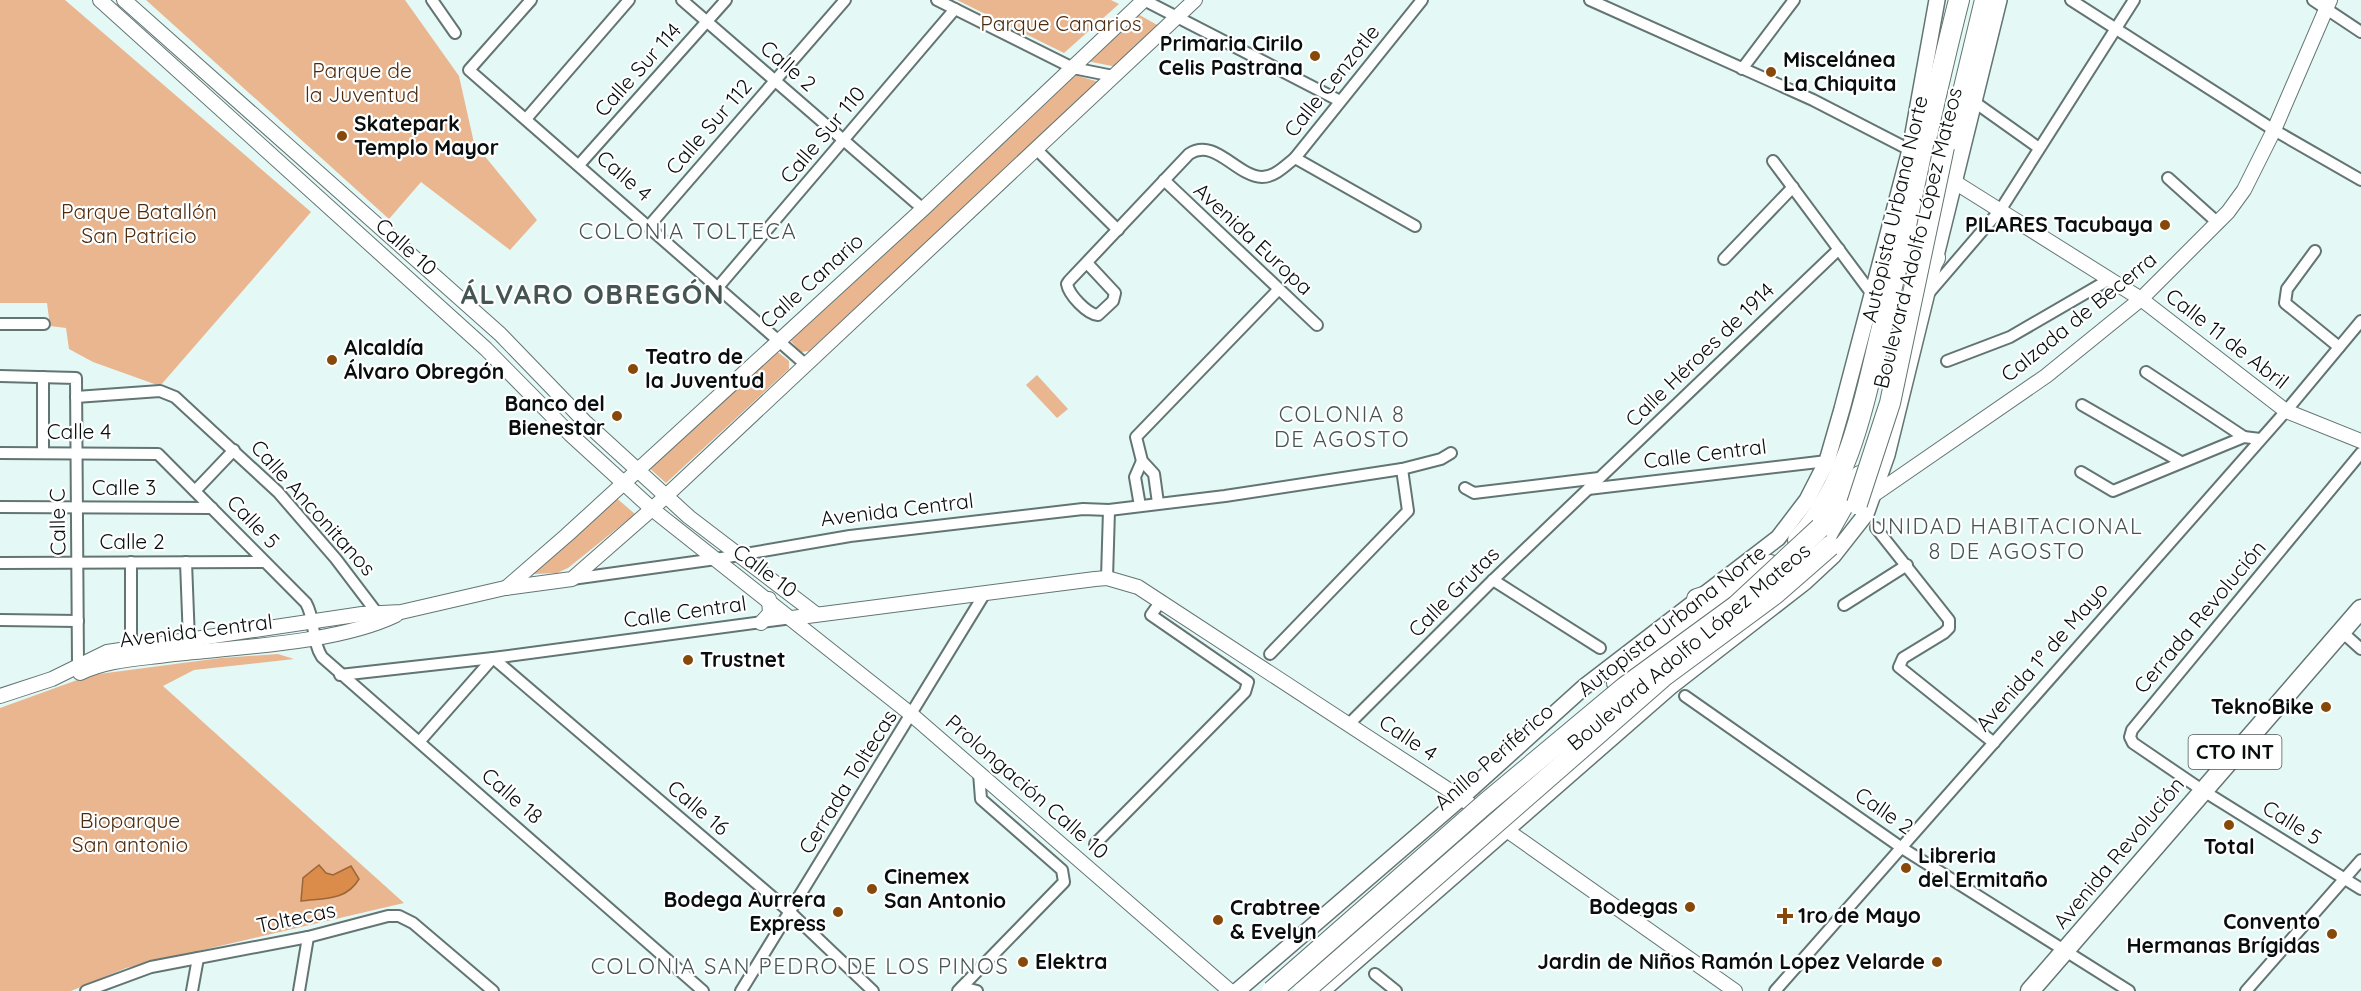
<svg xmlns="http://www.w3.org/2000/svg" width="2361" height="991" viewBox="0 0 2361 991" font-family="Quicksand,sans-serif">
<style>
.green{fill:#e9b68f}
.water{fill:#db8c4b;stroke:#9b6638;stroke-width:1.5}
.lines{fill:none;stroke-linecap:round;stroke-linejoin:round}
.minor-casing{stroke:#637573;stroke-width:14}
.tertiary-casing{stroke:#637573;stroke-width:16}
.secondary-casing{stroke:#637573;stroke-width:18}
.primary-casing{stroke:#637573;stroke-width:21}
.motorway-casing{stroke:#637573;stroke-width:22}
.minor{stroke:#fff;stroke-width:10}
.tertiary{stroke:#fff;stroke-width:14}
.secondary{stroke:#fff;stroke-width:15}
.primary{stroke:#fff;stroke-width:18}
.motorway{stroke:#fff;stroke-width:20}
.motorway-bridge-casing{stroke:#637573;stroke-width:22;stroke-linecap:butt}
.motorway-bridge{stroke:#fff;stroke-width:20}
.poi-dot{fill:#874909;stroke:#fff;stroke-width:2}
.labels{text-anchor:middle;stroke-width:4.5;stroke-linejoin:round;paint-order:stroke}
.shield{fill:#fff;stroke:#515656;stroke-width:1.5}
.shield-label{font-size:20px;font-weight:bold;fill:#070e0d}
.park-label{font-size:21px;fill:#4c2c10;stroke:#fff}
.poi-label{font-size:21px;font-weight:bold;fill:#070e0d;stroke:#fff;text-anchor:start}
.street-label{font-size:21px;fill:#070e0d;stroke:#fff}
.neighbourhood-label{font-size:22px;letter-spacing:1.5px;fill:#445553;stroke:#fff}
.district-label{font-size:27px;font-weight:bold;letter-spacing:1.5px;fill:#445553;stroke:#fff}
</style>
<rect width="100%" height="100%" fill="#e4f8f6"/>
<!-- green -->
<g class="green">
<polygon points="0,0 65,0 311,212 160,386 93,362 69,349 66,328 50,326 47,303 0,303"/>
<polygon points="146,0 405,0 459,76 474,143 537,220 510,250 421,182 389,219"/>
<polygon points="957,0 1111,0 1119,4 1064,53"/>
<polygon points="1136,13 1159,26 1117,67 1087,61"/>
<polygon points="1071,74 1099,82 809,351 801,352 790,340"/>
<polygon points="775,350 789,361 789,369 666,483 646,465"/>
<polygon points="1037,375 1068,409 1057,418 1026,385"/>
<polygon points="614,496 635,514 568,568 557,573 534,574 533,571"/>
<polygon points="278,654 294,659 194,670 163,686 404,903 126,968 71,991 0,991 0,708 91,675 221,658"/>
</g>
<!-- water -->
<path class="water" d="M 319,865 L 326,873 L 333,875 L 351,866 L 359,879 C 346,901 324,898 301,901 L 303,878 Z"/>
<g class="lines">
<defs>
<g id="minor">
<polyline points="432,0 455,33"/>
<polyline points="531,0 469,70 805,364"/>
<polyline points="682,0 923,209"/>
<polyline points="937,0 1073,68 1113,76"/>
<polyline points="1144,0 1340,101"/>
<polyline points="1590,0 1813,100 1910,150"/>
<polyline points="2071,0 2274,130 2361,180"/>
<polyline points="2313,0 2361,32"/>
<polyline points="1742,69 1794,0"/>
<polyline points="1973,101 2039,148"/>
<polyline points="526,119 629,0"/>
<polyline points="1036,149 1118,230"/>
<polyline points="1295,158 1415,226"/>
<polyline points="1773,161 1872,294"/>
<polyline points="579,165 726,0"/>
<polyline points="2168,178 2218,223"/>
<polyline points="1164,180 1317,325"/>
<polyline points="649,226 845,0"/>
<polyline points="2315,251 2287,289 2285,303 2339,347"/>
<polyline points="1724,259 1793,187"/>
<path d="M 1087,263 L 1115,293 L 1113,301 L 1098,315 C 1087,314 1069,295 1067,284 L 1069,281 L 1189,154 C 1215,137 1236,176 1262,177 C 1275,177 1286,165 1295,158 L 1422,0"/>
<polyline points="719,286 955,9"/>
<polyline points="1928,294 2001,209 2134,0"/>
<polyline points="0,324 44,324"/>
<polyline points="1947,361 2010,337 2110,279"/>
<polyline points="2146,372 2244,437"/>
<polyline points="0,376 76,378 78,664"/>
<polyline points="76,397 160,391 175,397 278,492 336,559 380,617"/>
<polyline points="2082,405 2181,462"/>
<path d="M 0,453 L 158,454 L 306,603 C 316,621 311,640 322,657 L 703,991"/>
<polyline points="43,453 43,377"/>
<polyline points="2361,453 2132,730 2130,737 2133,743 2202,790 2361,889"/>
<polyline points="2081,472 2113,491 2244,437 2260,439"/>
<polyline points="1465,488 1474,493 1599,478"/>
<polyline points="1588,489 1827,461"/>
<polyline points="195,491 234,450"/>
<polyline points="1158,503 1154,474 1142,461 1136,437 1278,290"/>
<polyline points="1140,506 1135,477 1142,461"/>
<polyline points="0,507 212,508"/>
<polyline points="1876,528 1949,620 1949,628 1944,633 1903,658 1899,667 1994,743"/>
<polyline points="131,562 131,648"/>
<polyline points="186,562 189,641"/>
<polyline points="0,563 264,562"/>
<polyline points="1107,578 1109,510"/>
<polyline points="572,579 716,559 850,536 1083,509 1109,510 1225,496 1402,469 1441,459 1451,453"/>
<polyline points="1493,580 1600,648"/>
<polyline points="1844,605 1907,565"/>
<polyline points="0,620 78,621"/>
<polyline points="2341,631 2361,649"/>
<polyline points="1270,654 1408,511 1402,469"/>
<polyline points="493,658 790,912 873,991"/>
<polyline points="340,675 493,658 792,618"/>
<polyline points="1685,696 1902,848 2129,991"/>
<polyline points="1350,723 1493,580 1839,249"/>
<polyline points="420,741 493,658"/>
<polyline points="1095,844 1245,692 1248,682 1151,615 1161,601"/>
<polyline points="1375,974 1396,991"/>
<polyline points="962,987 977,991"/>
<polyline points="86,991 151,967 308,937 388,916 399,916 413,923 493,991"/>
<polyline points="192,991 198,958"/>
<polyline points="299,991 308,937"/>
<polyline points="741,991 985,593"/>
<polyline points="958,991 1064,882 1062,870 981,799 979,773"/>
<polyline points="1775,991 2286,411 2361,321"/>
<polyline points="2246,991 2361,860"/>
</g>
<g id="tertiary">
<polyline points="100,0 486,349 570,434 652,509 912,715 1230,991"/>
<polyline points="124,0 500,334 586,423 689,517 816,614"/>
<polyline points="1953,181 2141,299 2286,411 2361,441"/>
<polyline points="1872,496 2046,376 2141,299 2228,212 2244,190 2274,130 2330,0"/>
<polyline points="506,588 567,535 923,209 1144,0"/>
<polyline points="792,618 1095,579 1107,578 1138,587 1461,798 1735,991"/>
<polyline points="761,623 770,613 769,599"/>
<path d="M 80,673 C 107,660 137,659 166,655 C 234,647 336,644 396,615"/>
<polyline points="0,696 52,679 107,652 362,614 401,612 505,588 572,579 652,509 1195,0"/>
</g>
<g id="secondary">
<polyline points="1237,991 1461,798 1584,687 1778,538 1807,500 1827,461 1842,409 1910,150 1937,0"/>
<polyline points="1322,991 1670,687 1805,582 1833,556 1866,514 1887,455 1999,0"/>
</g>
<polyline id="primary" points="2030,991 2361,609"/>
<g id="motorway">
<polyline points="1945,167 1985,0"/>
<polyline points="1915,293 1935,258"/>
<path d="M 1798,540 C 1851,481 1864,401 1882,327 C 1910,218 1931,109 1959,0"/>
<polyline points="1801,562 1827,534 1860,476"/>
<polyline points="1697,599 1731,588"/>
<polyline points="1617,683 1770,565"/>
</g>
</defs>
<!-- minor casing -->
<use href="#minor" class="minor-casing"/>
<!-- tertiary casing -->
<use href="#tertiary" class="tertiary-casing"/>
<!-- secondary casing -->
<use href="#secondary" class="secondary-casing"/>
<!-- primary casing -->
<use href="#primary" class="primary-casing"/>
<!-- motorway casing -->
<use href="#motorway" class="motorway-casing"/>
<!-- minor -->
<use href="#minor" class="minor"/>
<!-- tertiary -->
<use href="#tertiary" class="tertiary"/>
<!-- secondary -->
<use href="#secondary" class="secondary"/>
<!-- primary -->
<use href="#primary" class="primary"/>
<!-- motorway -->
<use href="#motorway" class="motorway"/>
<defs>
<g id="motorway-bridge">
<polyline points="1857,504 1890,403 1944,147"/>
<polyline points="1272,991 1485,804 1625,687 1736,606 1820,528"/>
<polyline points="1304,991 1664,676 1775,594 1830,546"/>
</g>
</defs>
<!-- motorway-bridge casing -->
<use href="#motorway-bridge" class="motorway-bridge-casing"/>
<!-- motorway-bridge -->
<use href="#motorway-bridge" class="motorway-bridge"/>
</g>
<!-- markers -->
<g class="poi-dot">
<circle cx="1315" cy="56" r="6"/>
<circle cx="1771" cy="72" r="6"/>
<circle cx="342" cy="136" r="6"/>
<circle cx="2165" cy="225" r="6"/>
<circle cx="332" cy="360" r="6"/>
<circle cx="633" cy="369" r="6"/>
<circle cx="617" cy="416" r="6"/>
<circle cx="688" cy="660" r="6"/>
<circle cx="2326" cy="707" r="6"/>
<circle cx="2229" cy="825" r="6"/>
<circle cx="1906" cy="868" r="6"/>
<circle cx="872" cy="889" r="6"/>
<circle cx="1690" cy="907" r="6"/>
<circle cx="838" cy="912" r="6"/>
<path d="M1782 907h6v6h6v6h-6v6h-6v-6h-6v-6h6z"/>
<circle cx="1218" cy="920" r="6"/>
<circle cx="2332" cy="934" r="6"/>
<circle cx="1023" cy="962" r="6"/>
<circle cx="1937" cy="962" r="6"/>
</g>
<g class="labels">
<!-- shield labels -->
<rect class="shield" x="2188.5" y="735" width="93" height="34" rx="4.5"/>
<g class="shield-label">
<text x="2235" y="759">CTO INT</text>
</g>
<!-- park labels -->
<g class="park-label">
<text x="1061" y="31">Parque Canarios</text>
<text x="362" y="78">Parque de<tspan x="362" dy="24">la Juventud</tspan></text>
<text x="139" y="219">Parque Batallón<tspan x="139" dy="24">San Patricio</tspan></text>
<text x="130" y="828">Bioparque<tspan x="130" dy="24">San antonio</tspan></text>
</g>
<!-- poi labels -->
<g class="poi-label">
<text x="1303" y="51" text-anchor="end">Primaria Cirilo<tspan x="1303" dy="24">Celis Pastrana</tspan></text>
<text x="1783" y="67">Miscelánea<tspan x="1783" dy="24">La Chiquita</tspan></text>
<text x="354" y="131">Skatepark<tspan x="354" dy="24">Templo Mayor</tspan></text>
<text x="2153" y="232" text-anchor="end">PILARES Tacubaya</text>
<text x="344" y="355">Alcaldía<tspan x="344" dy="24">Álvaro Obregón</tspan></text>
<text x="645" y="364">Teatro de<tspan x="645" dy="24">la Juventud</tspan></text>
<text x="605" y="411" text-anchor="end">Banco del<tspan x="605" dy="24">Bienestar</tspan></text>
<text x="700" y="667">Trustnet</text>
<text x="2314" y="714" text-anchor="end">TeknoBike</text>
<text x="2229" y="854" text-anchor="middle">Total</text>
<text x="1918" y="863">Libreria<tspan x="1918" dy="24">del Ermitaño</tspan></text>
<text x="884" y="884">Cinemex<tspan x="884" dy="24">San Antonio</tspan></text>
<text x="826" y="907" text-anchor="end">Bodega Aurrera<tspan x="826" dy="24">Express</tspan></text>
<text x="1678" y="914" text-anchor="end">Bodegas</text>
<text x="1230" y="915">Crabtree<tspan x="1230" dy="24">&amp; Evelyn</tspan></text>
<text x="1798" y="923">1ro de Mayo</text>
<text x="2320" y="929" text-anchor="end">Convento<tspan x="2320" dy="24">Hermanas Brígidas</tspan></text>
<text x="1035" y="969">Elektra</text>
<text x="1925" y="969" text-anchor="end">Jardin de Niños Ramón Lopez Velarde</text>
</g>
<!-- street labels -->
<g class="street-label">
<text transform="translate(788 66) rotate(41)" y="7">Calle 2</text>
<text transform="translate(638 70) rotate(-48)" y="7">Calle Sur 114</text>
<text transform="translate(1332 81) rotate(-51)" y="7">Calle Cenzotle</text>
<text transform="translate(709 127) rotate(-49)" y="7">Calle Sur 112</text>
<text transform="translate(823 135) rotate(-50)" y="7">Calle Sur 110</text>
<text transform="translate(624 176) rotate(41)" y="7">Calle 4</text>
<text transform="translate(1895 209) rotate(-77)" y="7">Autopista Urbana Norte</text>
<text transform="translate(1918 238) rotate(-76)" y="7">Boulevard Adolfo López Mateos</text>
<text transform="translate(1253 239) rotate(43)" y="7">Avenida Europa</text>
<text transform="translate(406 247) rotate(42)" y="7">Calle 10</text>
<text transform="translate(812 281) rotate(-42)" y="7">Calle Canario</text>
<text transform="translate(2079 317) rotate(-39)" y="7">Calzada de Becerra</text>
<text transform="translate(2227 339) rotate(38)" y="7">Calle 11 de Abril</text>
<text transform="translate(1700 355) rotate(-44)" y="7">Calle Héroes de 1914</text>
<text x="79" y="439">Calle 4</text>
<text transform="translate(1705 454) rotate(-7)" y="7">Calle Central</text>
<text x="124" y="495">Calle 3</text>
<text transform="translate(313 508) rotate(48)" y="7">Calle Anconitanos</text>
<text transform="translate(897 510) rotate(-7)" y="7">Avenida Central</text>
<text transform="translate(58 522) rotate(-91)" y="7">Calle C</text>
<text transform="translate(253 522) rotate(46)" y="7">Calle 5</text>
<text x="132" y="549">Calle 2</text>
<text transform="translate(765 571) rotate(37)" y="7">Calle 10</text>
<text transform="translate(1454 592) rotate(-45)" y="7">Calle Grutas</text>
<text transform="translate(685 612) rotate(-8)" y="7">Calle Central</text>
<text transform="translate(2200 617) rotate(-50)" y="7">Cerrada Revolución</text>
<text transform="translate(1672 621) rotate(-38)" y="7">Autopista Urbana Norte</text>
<text transform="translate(196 631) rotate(-7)" y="7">Avenida Central</text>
<text transform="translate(1689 647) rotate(-40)" y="7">Boulevard Adolfo López Mateos</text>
<text transform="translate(2042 657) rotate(-49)" y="7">Avenida 1º de Mayo</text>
<text transform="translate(1408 738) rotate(34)" y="7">Calle 4</text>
<text transform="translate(1494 757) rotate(-41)" y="7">Anillo Periférico</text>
<text transform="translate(848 782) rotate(-58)" y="7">Cerrada Toltecas</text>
<text transform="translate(1027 787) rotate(41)" y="7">Prolongación Calle 10</text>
<text transform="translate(512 796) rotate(41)" y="7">Calle 18</text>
<text transform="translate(698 808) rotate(40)" y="7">Calle 16</text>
<text transform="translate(1884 811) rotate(35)" y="7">Calle 2</text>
<text transform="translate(2292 823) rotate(32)" y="7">Calle 5</text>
<text transform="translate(2119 853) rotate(-50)" y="7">Avenida Revolución</text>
<text transform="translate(296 918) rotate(-12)" y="7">Toltecas</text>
</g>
<!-- neighbourhood labels -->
<g class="neighbourhood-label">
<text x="688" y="239">COLONIA TOLTECA</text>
<text x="1342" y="422">COLONIA 8<tspan x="1342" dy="25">DE AGOSTO</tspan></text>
<text x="2007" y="534">UNIDAD HABITACIONAL<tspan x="2007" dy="25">8 DE AGOSTO</tspan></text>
<text x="800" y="974">COLONIA SAN PEDRO DE LOS PINOS</text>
</g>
<!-- district labels -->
<g class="district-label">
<text x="593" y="304">ÁLVARO OBREGÓN</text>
</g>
</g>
</svg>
